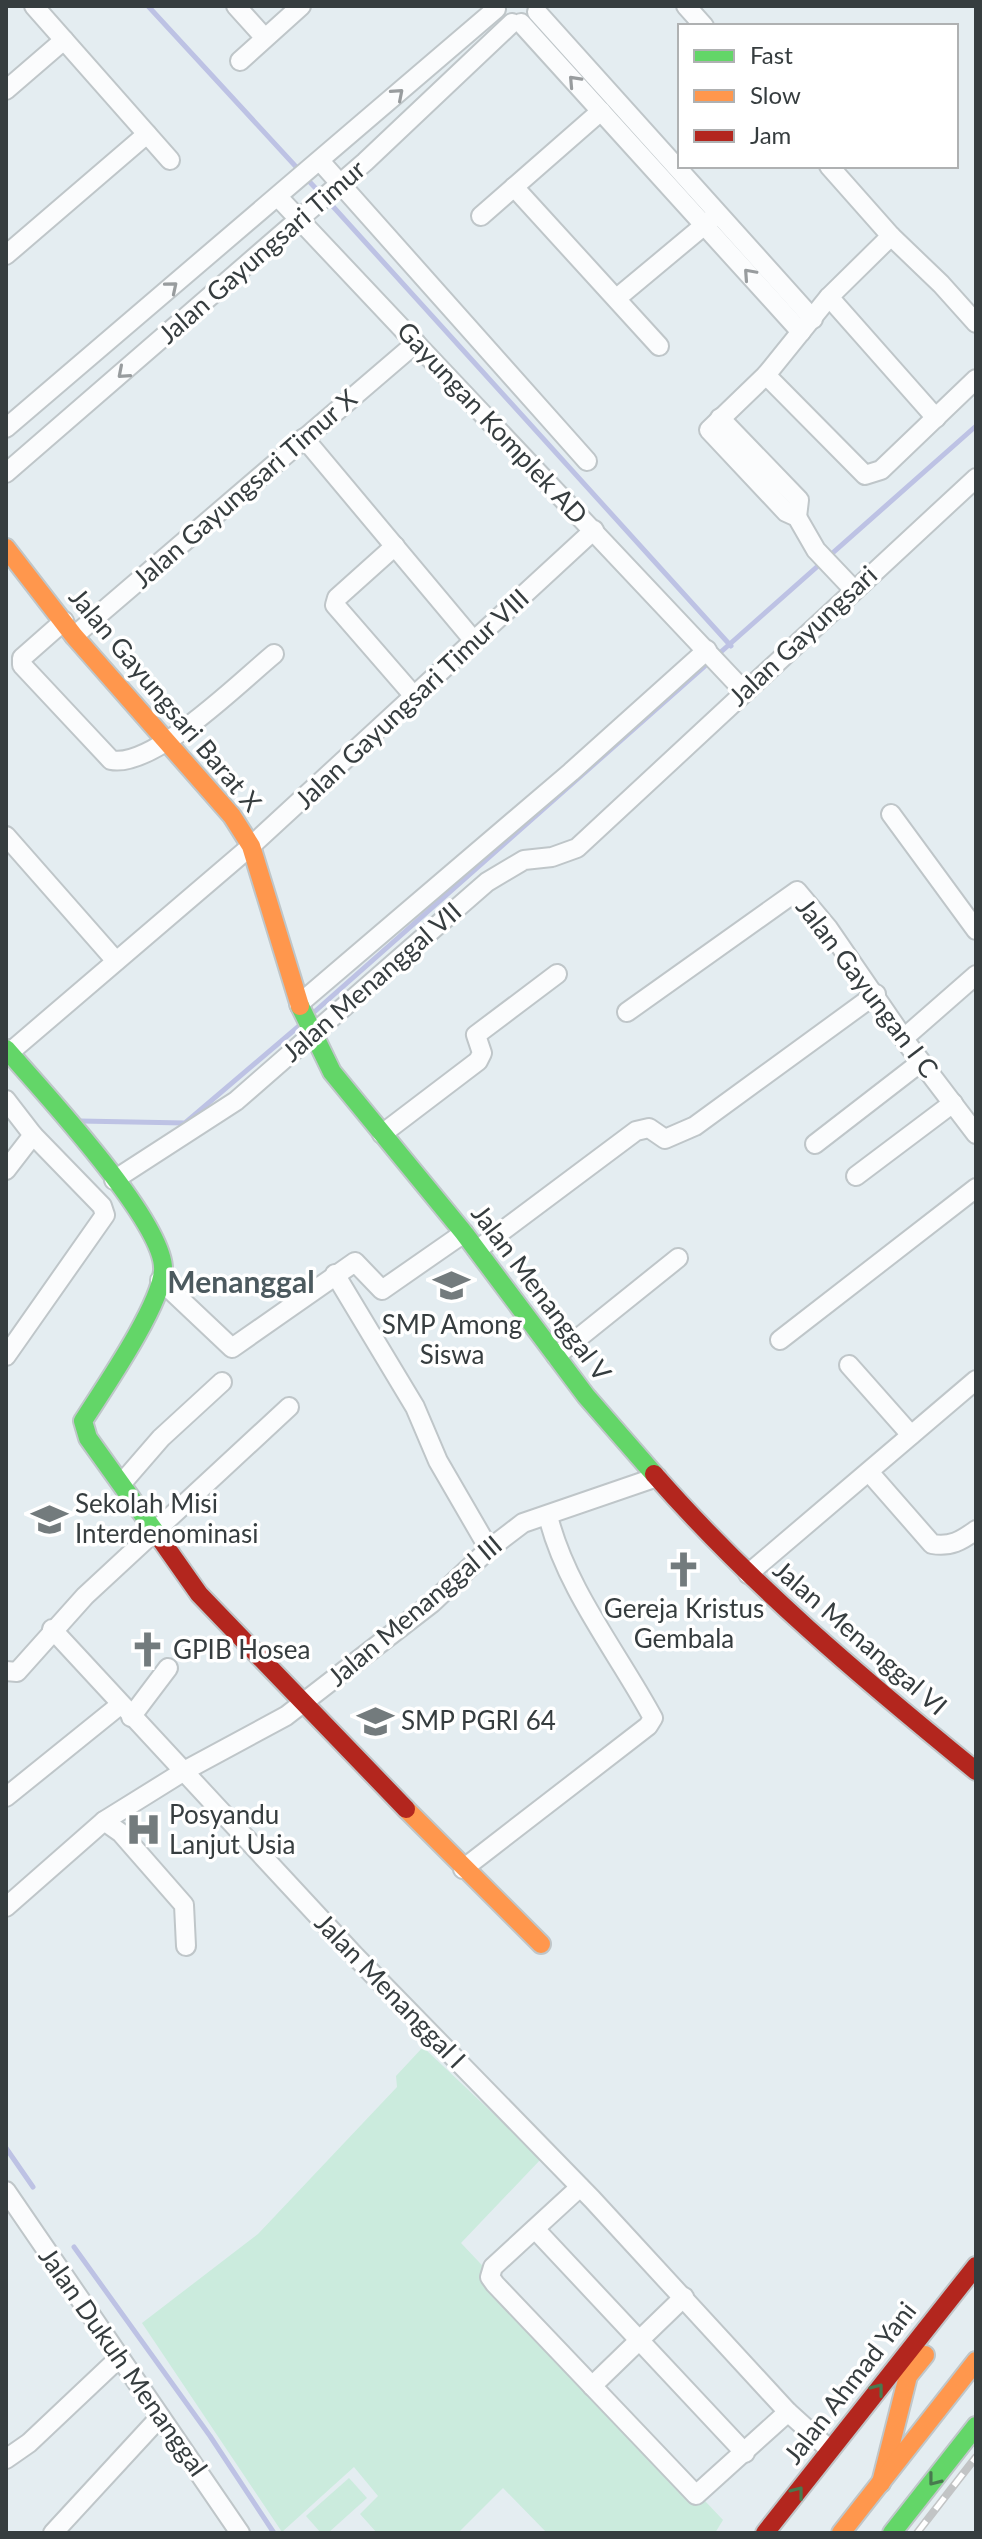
<svg xmlns="http://www.w3.org/2000/svg" width="982" height="2539" viewBox="0 0 982 2539" font-family="Lato,sans-serif">
<style>
.green{fill:#cbebdd}
.lines{fill:none;stroke-linecap:round;stroke-linejoin:round}
.stream{stroke:#bdc2e4;stroke-width:5}
.street-casing{stroke:#bfc6c9;stroke-width:22}
.fast-casing{stroke:#bfc6c9;stroke-width:22}
.slow-casing{stroke:#bfc6c9;stroke-width:22}
.jam-casing{stroke:#bfc6c9;stroke-width:22}
.street{stroke:#fbfcfd;stroke-width:18}
.fast{stroke:#63d668;stroke-width:18}
.slow{stroke:#ff974d;stroke-width:18}
.jam{stroke:#b3261e;stroke-width:18}
.rail-casing{stroke:#c2c4c5;stroke-width:8}
.rail{stroke:#fff;stroke-width:5;stroke-dasharray:15;stroke-linecap:butt}
.oneway{stroke:#989c9e}
.oneway2{stroke:#487a4f}
.labels{text-anchor:middle;stroke-width:7;stroke-linejoin:round;paint-order:stroke}
.street-label{font-size:26px;fill:#363d3f;stroke:#fff}
.poi-label{font-size:26px;fill:#363d3f;stroke:#fff;text-anchor:start}
.quarter-label{font-size:30px;font-weight:bold;fill:#4c5a5f;stroke:#fff}
</style>
<rect width="100%" height="100%" fill="#e4edf1"/>
<!-- green -->
<g class="green">
<polygon points="423,2047 541,2159 461,2243 723,2520 715,2533 547,2533 503,2488 458,2533 377,2533 360,2514 378,2496 354,2467 282,2532 142,2323 258,2234 397,2087 396,2076"/>
<polygon points="349,2478 367,2498 328,2533 321,2533 306,2516"/>
</g>
<g class="lines">
<!-- stream -->
<g class="stream">
<polyline points="148,6 299,170"/>
<polyline points="306,178 321,194"/>
<polyline points="328,201 731,646"/>
<polyline points="312,1014 976,426"/>
<polyline points="80,1121 185,1123 299,1026"/>
<polyline points="6,2148 33,2187"/>
<polyline points="74,2247 210,2436 274,2533"/>
</g>
<defs>
<g id="street">
<polyline points="34,6 170,160"/>
<polyline points="236,6 264,37"/>
<polyline points="686,6 704,26"/>
<polyline points="537,12 813,319"/>
<polyline points="521,23 801,332"/>
<polyline points="240,61 301,6"/>
<polyline points="6,90 64,40"/>
<polyline points="320,161 587,461"/>
<polyline points="829,166 891,236 829,297 766,375 709,430 786,512 797,517 816,550 853,589"/>
<polyline points="514,187 659,346"/>
<polyline points="278,197 743,690"/>
<polyline points="481,216 601,111"/>
<polyline points="891,236 941,284 976,323"/>
<polyline points="6,255 147,134"/>
<polyline points="829,297 936,418"/>
<polyline points="617,298 713,218"/>
<polyline points="766,375 865,475 881,470 976,379"/>
<polyline points="720,418 799,500 797,517"/>
<polyline points="6,428 496,9"/>
<polyline points="304,438 474,641"/>
<polyline points="6,473 365,162 512,23"/>
<polyline points="395,546 337,598 335,605 414,696"/>
<path d="M 64,621 L 22,658 L 22,665 L 111,760 C 153,769 241,681 274,654"/>
<polyline points="74,636 416,343"/>
<polyline points="891,814 976,930"/>
<polyline points="6,836 116,961"/>
<polyline points="299,1004 571,772 707,650"/>
<polyline points="627,1012 797,891 828,928 909,1046 976,1134"/>
<polyline points="904,1038 976,975"/>
<polyline points="9,1053 251,846 594,530"/>
<polyline points="6,1100 33,1135 102,1206 105,1215 6,1356"/>
<polyline points="382,1134 478,1061 482,1053 476,1035 557,974"/>
<polyline points="815,1144 921,1062"/>
<polyline points="6,1170 33,1135"/>
<polyline points="856,1176 953,1103"/>
<polyline points="114,1180 236,1101 487,882 524,860 552,857 577,848 976,478"/>
<polyline points="477,1250 636,1131 649,1128 665,1139 695,1126 876,994"/>
<polyline points="335,1274 415,1407 438,1461 489,1549"/>
<polyline points="160,1280 232,1348 355,1262 382,1290 464,1233"/>
<polyline points="780,1340 976,1188"/>
<polyline points="556,1356 678,1258"/>
<polyline points="849,1365 911,1435"/>
<path d="M 869,1472 L 932,1544 C 951,1547 961,1541 976,1530"/>
<polyline points="122,1483 161,1438 222,1382"/>
<polyline points="748,1574 976,1380"/>
<polyline points="52,1629 356,1957 592,2199 788,2412 830,2450"/>
<polyline points="6,1671 17,1672 85,1596 289,1407"/>
<polyline points="131,1717 168,1668"/>
<polyline points="6,1797 120,1705"/>
<polyline points="104,1821 121,1833 184,1905 186,1946"/>
<path d="M 463,1869 L 648,1726 L 653,1718 C 618,1653 566,1589 548,1516"/>
<polyline points="6,1907 104,1821 186,1770 286,1716 432,1603 489,1549 523,1523 657,1477"/>
<polyline points="580,2187 493,2267 490,2277 495,2284 696,2495 788,2412"/>
<polyline points="6,2191 240,2533"/>
<polyline points="535,2229 745,2453"/>
<polyline points="592,2386 684,2297"/>
<polyline points="6,2459 29,2443 118,2359"/>
<polyline points="53,2533 160,2417"/>
</g>
<g id="fast">
<polyline points="300,1006 332,1072 464,1233 586,1396 654,1474"/>
<path d="M 6,1049 C 39,1087 167,1224 163,1271 C 160,1307 104,1388 83,1421 L 88,1438 L 161,1540"/>
<polyline points="892,2533 976,2426"/>
</g>
<g id="slow">
<polyline points="6,548 74,636 232,816 251,846 300,1006"/>
<polyline points="406,1809 541,1944"/>
<polyline points="881,2483 908,2376 925,2355"/>
<polyline points="841,2533 976,2361"/>
</g>
<g id="jam">
<path d="M 654,1474 C 750,1584 862,1678 976,1771"/>
<polyline points="161,1540 199,1594 406,1809"/>
<polyline points="765,2533 976,2266"/>
</g>
</defs>
<!-- street casing -->
<use href="#street" class="street-casing"/>
<!-- fast casing -->
<use href="#fast" class="fast-casing"/>
<!-- slow casing -->
<use href="#slow" class="slow-casing"/>
<!-- jam casing -->
<use href="#jam" class="jam-casing"/>
<!-- street -->
<use href="#street" class="street"/>
<!-- fast -->
<use href="#fast" class="fast"/>
<!-- slow -->
<use href="#slow" class="slow"/>
<!-- jam -->
<use href="#jam" class="jam"/>
<defs>
<polyline id="rail" points="917,2533 976,2457"/>
</defs>
<!-- rail casing -->
<use href="#rail" class="rail-casing"/>
<!-- rail -->
<use href="#rail" class="rail"/>
</g>
<!-- one-way arrows -->
<defs><path id="oneway-chevron" d="M-2-3.5L2.5 0L-2 3.5" fill="none" stroke-width="1.6" stroke-linecap="round" stroke-linejoin="round" transform="scale(2)"/></defs>
<g class="oneway">
<use href="#oneway-chevron" transform="translate(574 81) rotate(-133)"/>
<use href="#oneway-chevron" transform="translate(398 94) rotate(-41)"/>
<use href="#oneway-chevron" transform="translate(749 274) rotate(-132)"/>
<use href="#oneway-chevron" transform="translate(172 287) rotate(-40)"/>
<use href="#oneway-chevron" transform="translate(123 373) rotate(139)"/>
</g>
<g class="oneway2">
<use href="#oneway-chevron" transform="translate(878 2389) rotate(-52)"/>
<use href="#oneway-chevron" transform="translate(934 2480) rotate(128)"/>
<use href="#oneway-chevron" transform="translate(798 2492) rotate(-52)"/>
</g>
<!-- icons -->
<defs>
<symbol id="school-bare" viewBox="-9 -9 18 18"><path d="M0-5L7-2L0 1L-7-2ZM-4 1L0 2.5L4 1V4Q0 6-4 4Z" fill="#737b7d" stroke="#fff" stroke-width="2.5" paint-order="stroke"/></symbol>
<symbol id="university-bare" viewBox="-9 -9 18 18"><path d="M0-5L7-2L0 1L-7-2ZM-4 1L0 2.5L4 1V4Q0 6-4 4Z" fill="#737b7d" stroke="#fff" stroke-width="2.5" paint-order="stroke"/></symbol>
<symbol id="church-bare" viewBox="-9 -9 18 18"><path d="M-1.2-6h2.4v3.5h3.3v2.4h-3.3V6h-2.4V-.1h-3.3v-2.4h3.3Z" fill="#737b7d" stroke="#fff" stroke-width="2.5" paint-order="stroke"/></symbol>
<symbol id="hospital-bare" viewBox="-9 -9 18 18"><path d="M-5-5h3v3.5h4V-5h3V5h-3V1.5h-4V5h-3Z" fill="#737b7d" stroke="#fff" stroke-width="2.5" paint-order="stroke"/></symbol>
</defs>
<g fill-rule="evenodd">
<use href="#school-bare" x="426" y="1260" width="51" height="51"/>
<use href="#university-bare" x="24" y="1494" width="51" height="51"/>
<use href="#church-bare" x="658" y="1544" width="51" height="51"/>
<use href="#church-bare" x="122" y="1624" width="51" height="51"/>
<use href="#school-bare" x="350" y="1696" width="51" height="51"/>
<use href="#hospital-bare" x="118" y="1804" width="51" height="51"/>
</g>
<g class="labels">
<!-- street labels -->
<g class="street-label">
<text transform="translate(262 252) rotate(-41)" y="9">Jalan Gayungsari Timur</text>
<text transform="translate(492 423) rotate(47)" y="9">Gayungan Komplek AD</text>
<text transform="translate(245 489) rotate(-41)" y="9">Jalan Gayungsari Timur X</text>
<text transform="translate(803 636) rotate(-43)" y="9">Jalan Gayungsari</text>
<text transform="translate(412 699) rotate(-43)" y="9">Jalan Gayungsari Timur VIII</text>
<text transform="translate(165 700) rotate(50)" y="9">Jalan Gayungsari Barat X</text>
<text transform="translate(372 982) rotate(-41)" y="9">Jalan Menanggal VII</text>
<text transform="translate(867 988) rotate(53)" y="9">Jalan Gayungan I C</text>
<text transform="translate(541 1293) rotate(53)" y="9">Jalan Menanggal V</text>
<text transform="translate(415 1611) rotate(-40)" y="9">Jalan Menanggal III</text>
<text transform="translate(860 1638) rotate(41)" y="9">Jalan Menanggal VI</text>
<text transform="translate(390 1991) rotate(46)" y="9">Jalan Menanggal I</text>
<text transform="translate(123 2362) rotate(55)" y="9">Jalan Dukuh Menanggal</text>
<text transform="translate(850 2383) rotate(-52)" y="9">Jalan Ahmad Yani</text>
</g>
<!-- poi labels -->
<g class="poi-label">
<text x="452" y="1334" text-anchor="middle">SMP Among<tspan x="452" dy="30">Siswa</tspan></text>
<text x="75" y="1513">Sekolah Misi<tspan x="75" dy="30">Interdenominasi</tspan></text>
<text x="684" y="1618" text-anchor="middle">Gereja Kristus<tspan x="684" dy="30">Gembala</tspan></text>
<text x="173" y="1659">GPIB Hosea</text>
<text x="401" y="1730">SMP PGRI 64</text>
<text x="169" y="1824">Posyandu<tspan x="169" dy="30">Lanjut Usia</tspan></text>
</g>
<!-- quarter labels -->
<g class="quarter-label">
<text x="241" y="1293">Menanggal</text>
</g>
</g>
<!-- border -->
<rect width="982" height="2539" fill="none" stroke="#363d3f" stroke-width="16"/>
<!-- legend -->
<rect x="678" y="24" width="280" height="144" fill="#ffffff" stroke="#afb1b2" stroke-width="2"/>
<rect x="694" y="50" width="40" height="12" fill="#63d668" stroke="#afb1b2" stroke-width="2"/>
<text x="750" y="64" font-size="24" fill="#363d3f">Fast</text>
<rect x="694" y="90" width="40" height="12" fill="#ff974d" stroke="#afb1b2" stroke-width="2"/>
<text x="750" y="104" font-size="24" fill="#363d3f">Slow</text>
<rect x="694" y="130" width="40" height="12" fill="#b3261e" stroke="#afb1b2" stroke-width="2"/>
<text x="750" y="144" font-size="24" fill="#363d3f">Jam</text>
</svg>
